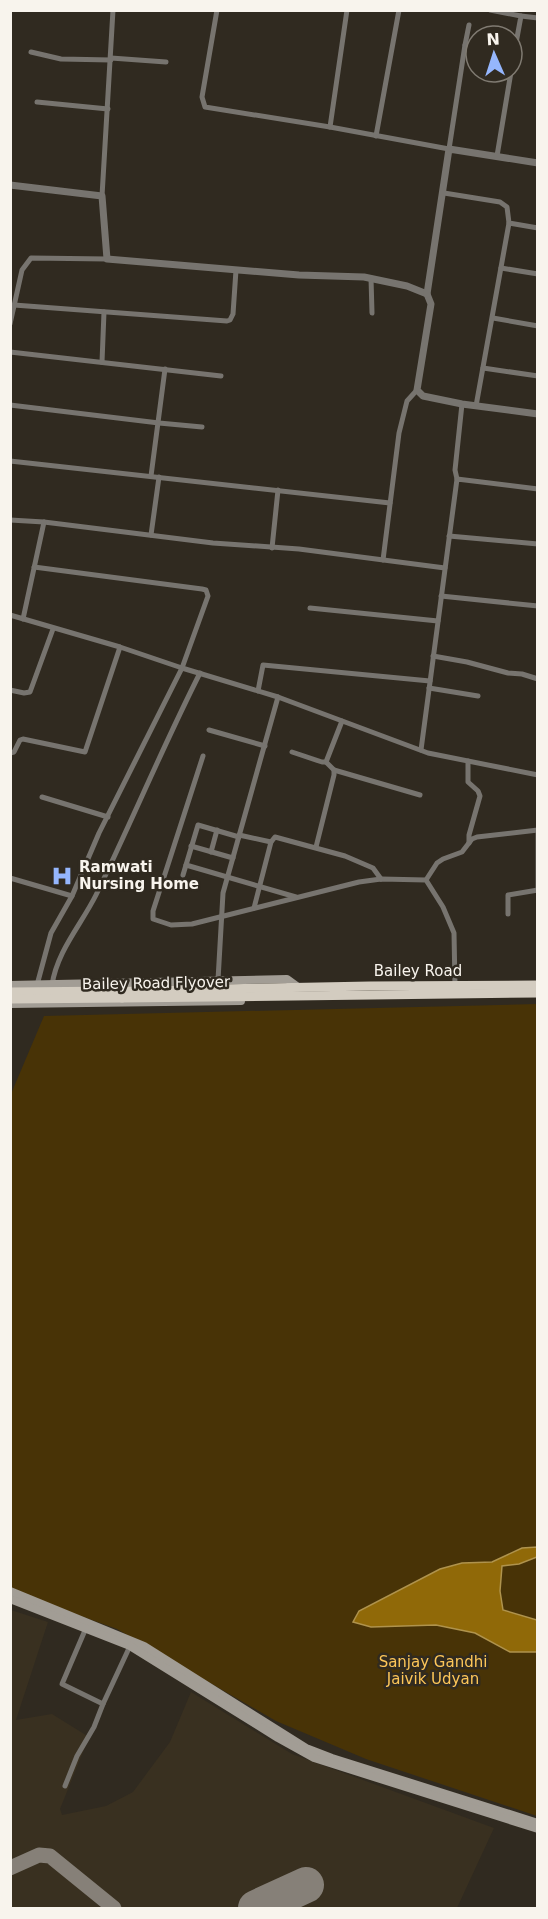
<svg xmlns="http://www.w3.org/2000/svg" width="548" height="1919" viewBox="0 0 548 1919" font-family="'DejaVu Sans',sans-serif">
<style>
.built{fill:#393020}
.green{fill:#483306}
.water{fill:#906908;stroke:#af934d;stroke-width:1.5}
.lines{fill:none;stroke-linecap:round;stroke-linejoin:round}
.taxiway{stroke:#868078;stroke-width:15}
.runway{stroke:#868078;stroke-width:36}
.minor{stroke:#77746f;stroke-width:5}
.tertiary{stroke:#77746f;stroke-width:7}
.secondary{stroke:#a29d95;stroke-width:8}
.trunk{stroke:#d3ccc0;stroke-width:9}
.trunk-bridge{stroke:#d3ccc0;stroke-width:9}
.labels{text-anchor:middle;stroke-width:5;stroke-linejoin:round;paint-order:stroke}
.poi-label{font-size:15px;font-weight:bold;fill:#f8f4ed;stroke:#302a20;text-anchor:start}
.street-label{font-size:15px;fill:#f8f4ed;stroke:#302a20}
.park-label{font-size:15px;fill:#fdc658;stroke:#302a20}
</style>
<rect width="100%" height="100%" fill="#302a20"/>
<!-- built -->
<polygon class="built" points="11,1610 48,1622 16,1720 52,1714 89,1737 60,1809 62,1815 106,1806 133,1792 170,1742 191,1692 292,1754 494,1828 457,1908 11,1908"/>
<!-- green -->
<polygon class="green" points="537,1004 537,1816 366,1759 276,1721 117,1629 11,1591 11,1094 44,1016"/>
<!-- water -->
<polygon class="water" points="537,1547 537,1557 519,1564 502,1566 500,1591 503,1610 537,1620 537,1652 510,1652 475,1633 436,1625 371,1627 353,1622 359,1611 440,1569 462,1563 492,1562 522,1548"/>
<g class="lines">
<!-- taxiway -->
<polyline class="taxiway" points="10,1868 39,1855 50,1856 114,1908"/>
<!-- runway -->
<polyline class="runway" points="256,1908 306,1885"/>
<!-- minor -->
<g class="minor">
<polyline points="217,10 202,97 205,107 330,127 449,149 465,45"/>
<polyline points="490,10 521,16 512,65"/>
<polyline points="521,16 538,18"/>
<polyline points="469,25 465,45 476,47"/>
<polyline points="31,52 61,59 111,60"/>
<polyline points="111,58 166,62"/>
<polyline points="37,102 108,109"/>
<polyline points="330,127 347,10"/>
<polyline points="376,136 399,10"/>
<polyline points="497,156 511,72"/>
<polyline points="444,193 500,202 507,207 509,223 538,228"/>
<polyline points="102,196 113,10"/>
<polyline points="501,268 538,274"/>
<polyline points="371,278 372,313"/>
<polyline points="14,305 227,321 230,320 233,314 236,270"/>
<polyline points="493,318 538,326"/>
<polyline points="10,324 22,270 31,258 107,259"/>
<polyline points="10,352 221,376"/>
<polyline points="102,362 104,312"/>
<polyline points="483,368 538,376"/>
<polyline points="10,405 159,423 202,427"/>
<polyline points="476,406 509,223"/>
<polyline points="10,461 390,503"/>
<polyline points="151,476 165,369"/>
<polyline points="457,479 455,470 462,404"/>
<polyline points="10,520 44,522 213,543 299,549 445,568"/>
<polyline points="151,535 159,477"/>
<polyline points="449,536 538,544"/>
<polyline points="272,548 278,490"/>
<polyline points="383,560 399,433 407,401 417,390"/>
<polyline points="34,567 202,589 206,590 208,596 182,668 99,833 72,896 51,933 37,985"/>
<polyline points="441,596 538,606"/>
<polyline points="310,608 438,621"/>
<polyline points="10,615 120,647 182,668 278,697 428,753 538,775"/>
<polyline points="23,619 44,522"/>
<polyline points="433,656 467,662 508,673 522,674 538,679"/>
<polyline points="429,688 478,696"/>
<polyline points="10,690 24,693 30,692 53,629"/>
<polyline points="258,691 263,665 430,681"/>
<polyline points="209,730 265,746"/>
<polyline points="421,750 457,479 538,489"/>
<polyline points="292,752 322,762 326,762 342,721"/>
<polyline points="10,753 14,752 20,740 23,739 85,752 120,647"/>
<polyline points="203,756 153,911 153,919 171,925 192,924 359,882 381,879 426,880 443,907 454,933 455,986"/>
<polyline points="468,761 468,782 478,791 480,796 469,835 469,843"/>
<polyline points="334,770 420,795"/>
<polyline points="42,797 108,817"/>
<polyline points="538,831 538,888"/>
<polyline points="239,835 271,842"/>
<polyline points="191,846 233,858"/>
<polyline points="316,847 334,775 334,770 326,762"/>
<polyline points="211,852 217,830"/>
<polyline points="186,865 296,897"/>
<polyline points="183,875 198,825 239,837"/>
<polyline points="10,878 72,896"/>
<polyline points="426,880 437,863 443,859 462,852 472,839 477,837 538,830"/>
<polyline points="254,908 271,842 275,837 345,856 373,868 381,879"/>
<polyline points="508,914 508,895 538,890"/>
<polyline points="218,980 223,893 278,697"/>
<path d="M 52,985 C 57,951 81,925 96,895 C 132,821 163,746 200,673"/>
<polyline points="86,1628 62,1684 103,1704 130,1646"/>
<polyline points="65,1786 77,1756 94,1727 103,1704"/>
</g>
<!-- tertiary -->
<g class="tertiary">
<polyline points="10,185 102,196 107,259 299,275 364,277 407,286 427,294 431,304 417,390 423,396 462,404 538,414"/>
<polyline points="427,294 449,149 538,163"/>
</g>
<!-- secondary -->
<g class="secondary">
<polyline points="10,985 287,979 298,987"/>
<polyline points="10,1004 241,1001"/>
<polyline points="10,1591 144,1646 306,1748 332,1758 538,1823"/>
<polyline points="10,1599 130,1646 278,1738 314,1758 538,1829"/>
</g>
<!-- trunk -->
<g class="trunk">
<polyline points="122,991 370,986 538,985"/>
<polyline points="122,998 538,993"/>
</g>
<!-- trunk-bridge -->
<g class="trunk-bridge">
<polyline points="10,992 122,991"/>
<polyline points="10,999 122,998"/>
</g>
</g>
<!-- icons -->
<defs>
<symbol id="hospital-bare" viewBox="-9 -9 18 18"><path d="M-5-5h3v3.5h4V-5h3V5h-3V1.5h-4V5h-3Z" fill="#95b6fd" stroke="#302a20" stroke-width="2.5" paint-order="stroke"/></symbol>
</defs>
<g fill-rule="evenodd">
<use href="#hospital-bare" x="47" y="861" width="30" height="30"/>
</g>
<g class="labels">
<!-- poi labels -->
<g class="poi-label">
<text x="79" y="872">Ramwati<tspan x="79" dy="17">Nursing Home</tspan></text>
</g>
<!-- street labels -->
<g class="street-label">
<text x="418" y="976">Bailey Road</text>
<text transform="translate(156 983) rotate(-1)" y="5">Bailey Road Flyover</text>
</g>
<!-- park labels -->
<g class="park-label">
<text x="433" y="1667">Sanjay Gandhi<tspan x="433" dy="17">Jaivik Udyan</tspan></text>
</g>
</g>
<!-- border -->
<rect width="548" height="1919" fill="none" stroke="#f8f4ed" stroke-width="24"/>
<!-- north arrow -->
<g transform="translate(494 54) rotate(357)"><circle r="28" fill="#302a20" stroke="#807b72" stroke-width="1.5"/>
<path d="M0-4.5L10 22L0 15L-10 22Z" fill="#95b6fd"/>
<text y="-9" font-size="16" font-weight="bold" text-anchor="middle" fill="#f8f4ed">N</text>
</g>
</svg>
